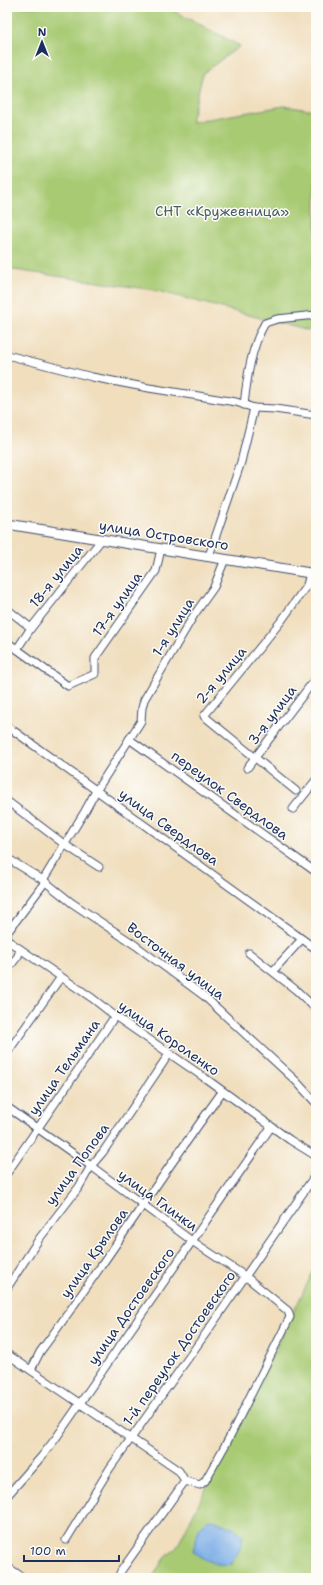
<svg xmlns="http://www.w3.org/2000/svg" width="323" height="1585" viewBox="0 0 323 1585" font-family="'Shantell Sans',sans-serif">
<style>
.green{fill:#a8ca73;stroke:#627c68}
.water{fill:#79ace6;stroke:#4a6ea2}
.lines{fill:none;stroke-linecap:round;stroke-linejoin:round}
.minor-casing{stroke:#3b496c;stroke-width:9}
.tertiary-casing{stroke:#3b496c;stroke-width:11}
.minor{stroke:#fff;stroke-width:7}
.tertiary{stroke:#fff;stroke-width:9}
.labels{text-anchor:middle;stroke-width:3;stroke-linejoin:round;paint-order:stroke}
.park-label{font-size:14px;fill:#455e64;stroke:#fdfcf7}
.street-label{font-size:14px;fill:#1b2f5e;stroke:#fdfcf7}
</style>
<rect width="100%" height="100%" fill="#fdfcf7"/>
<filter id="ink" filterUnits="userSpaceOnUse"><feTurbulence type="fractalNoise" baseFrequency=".025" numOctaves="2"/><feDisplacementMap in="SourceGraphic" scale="8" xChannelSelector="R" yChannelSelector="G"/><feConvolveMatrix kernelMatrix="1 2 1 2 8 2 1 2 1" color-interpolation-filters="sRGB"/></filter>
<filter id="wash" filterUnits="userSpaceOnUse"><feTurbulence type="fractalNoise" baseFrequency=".012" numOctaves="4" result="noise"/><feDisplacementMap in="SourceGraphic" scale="16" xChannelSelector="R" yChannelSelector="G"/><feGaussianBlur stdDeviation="0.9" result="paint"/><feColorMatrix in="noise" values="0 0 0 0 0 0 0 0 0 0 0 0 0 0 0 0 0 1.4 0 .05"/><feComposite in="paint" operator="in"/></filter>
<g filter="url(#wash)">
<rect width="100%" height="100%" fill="#f0debd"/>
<!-- green -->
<g class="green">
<polygon points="7,7 167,7 240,46 203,73 191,122 284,106 316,111 316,326 309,331 154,290 7,269"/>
<polygon points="316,1266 316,1578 152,1578 163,1560 177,1547"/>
</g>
<!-- water -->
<path class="water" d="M 208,1519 L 211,1519 L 235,1529 L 242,1534 C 244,1546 237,1554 231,1564 C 218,1567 202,1560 193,1551 L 199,1529 Z"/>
</g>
<g filter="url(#ink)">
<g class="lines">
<defs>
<g id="minor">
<polyline points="7,355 92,377 149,388 236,402 254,408 275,409 316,415"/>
<path d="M 244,405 C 247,378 251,347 265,323 L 277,319 L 316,315"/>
<polyline points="209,556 241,462 254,408"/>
<polyline points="7,609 31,628"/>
<polyline points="7,642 68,686 95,674 95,658 156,571 161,549"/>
<polyline points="17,649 31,628 102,539"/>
<polyline points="7,726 316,949"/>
<polyline points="129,739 316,872"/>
<polyline points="247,768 316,678"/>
<polyline points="296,791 204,716 282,620 307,585 310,573"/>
<polyline points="7,801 64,844 99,867"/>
<polyline points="293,809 316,780"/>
<polyline points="7,858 43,880 72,903 135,945 204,996 296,1081 316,1103"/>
<polyline points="43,880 85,811 96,791 141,721 142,708 144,700 194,615 214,587 225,559"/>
<polyline points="7,933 45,882"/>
<polyline points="7,940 92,998 115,1016 205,1078 290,1140 316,1156"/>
<polyline points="249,953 296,990 316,1009"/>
<polyline points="7,970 18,956 20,949"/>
<polyline points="273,971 301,940"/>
<polyline points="7,1053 61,977"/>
<polyline points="7,1107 91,1166 192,1241 245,1276 288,1311 290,1317 227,1442 205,1481 200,1485 185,1481 121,1571 118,1578"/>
<polyline points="7,1173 115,1016"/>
<polyline points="7,1288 39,1239 79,1187 91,1166 103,1152 169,1054"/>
<polyline points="7,1354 179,1471 185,1481"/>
<path d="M 31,1370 L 40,1352 C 103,1267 160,1177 222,1092"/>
<polyline points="7,1496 42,1456 56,1438 271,1127"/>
<polyline points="66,1540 110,1468 211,1326 316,1174"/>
</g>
<g id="tertiary">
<polyline points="7,524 316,574"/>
<polyline points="7,1568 22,1578"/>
</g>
</defs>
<!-- minor casing -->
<use href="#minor" class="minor-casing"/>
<!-- tertiary casing -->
<use href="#tertiary" class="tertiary-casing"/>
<!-- minor -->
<use href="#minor" class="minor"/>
<!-- tertiary -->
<use href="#tertiary" class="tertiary"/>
</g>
</g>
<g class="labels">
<!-- park labels -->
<g class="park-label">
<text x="222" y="216">СНТ «Кружевница»</text>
</g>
<!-- street labels -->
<g class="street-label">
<text transform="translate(164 535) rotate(9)" y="5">улица Островского</text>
<text transform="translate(56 576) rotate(-51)" y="5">18-я улица</text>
<text transform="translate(117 604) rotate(-55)" y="5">17-я улица</text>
<text transform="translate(173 627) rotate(-58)" y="5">1-я улица</text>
<text transform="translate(221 675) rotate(-50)" y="5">2-я улица</text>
<text transform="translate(272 715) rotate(-53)" y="5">3-я улица</text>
<text transform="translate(230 795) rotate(36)" y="5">переулок Свердлова</text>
<text transform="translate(169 827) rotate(36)" y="5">улица Свердлова</text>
<text transform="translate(176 961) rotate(37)" y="5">Восточная улица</text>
<text transform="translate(169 1038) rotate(35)" y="5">улица Короленко</text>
<text transform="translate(64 1067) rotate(-55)" y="5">улица Тельмана</text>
<text transform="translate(77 1164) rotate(-54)" y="5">улица Попова</text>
<text transform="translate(158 1200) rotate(36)" y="5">улица Глинки</text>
<text transform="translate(94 1253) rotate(-55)" y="5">улица Крылова</text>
<text transform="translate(131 1306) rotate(-55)" y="5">улица Достоевского</text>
<text transform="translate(179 1348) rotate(-55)" y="5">1-й переулок Достоевского</text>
</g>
</g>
<!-- margin -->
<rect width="323" height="1585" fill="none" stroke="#fdfcf7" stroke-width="24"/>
<!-- north arrow -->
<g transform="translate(42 42)" stroke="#fdfcf7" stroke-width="3" paint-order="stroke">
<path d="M0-3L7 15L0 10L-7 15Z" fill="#1b2f5e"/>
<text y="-6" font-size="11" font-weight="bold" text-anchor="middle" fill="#1b2f5e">N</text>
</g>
<!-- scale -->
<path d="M24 1555v6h95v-6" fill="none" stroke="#1b2f5e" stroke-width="2"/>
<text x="30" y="1555" font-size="12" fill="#1b2f5e" stroke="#fdfcf7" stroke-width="3" paint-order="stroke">100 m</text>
</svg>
